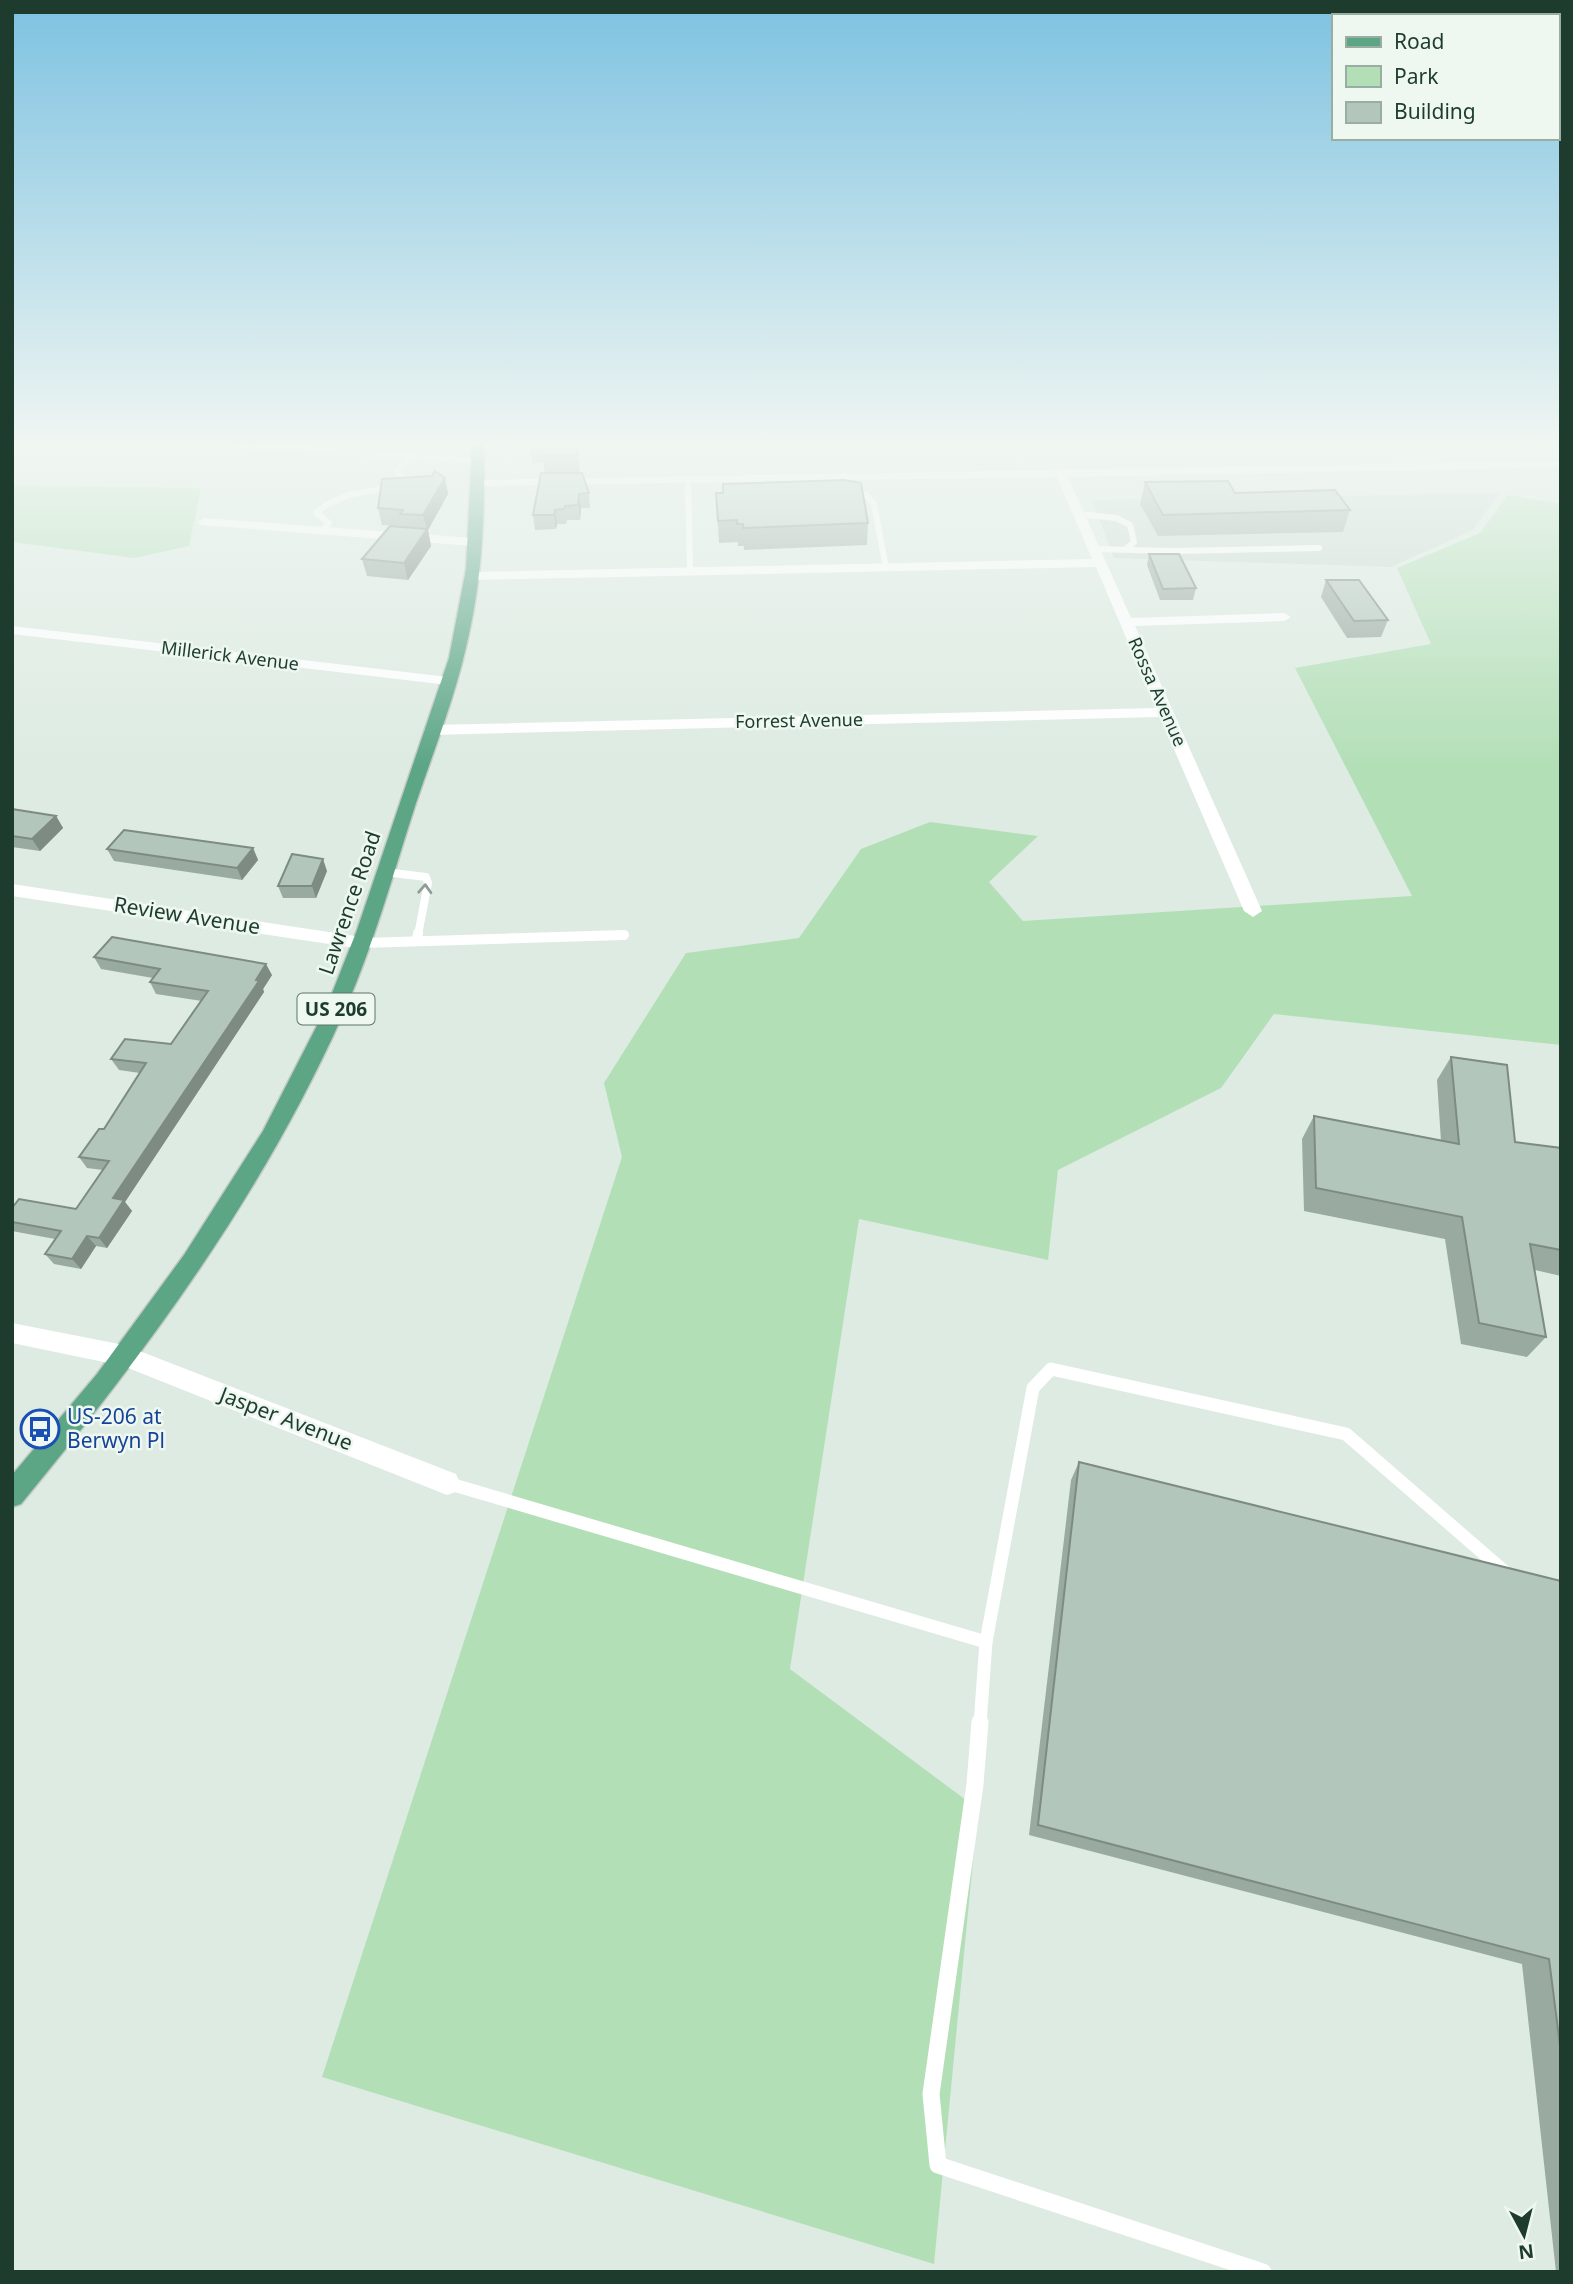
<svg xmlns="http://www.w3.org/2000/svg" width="1573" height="2284" viewBox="0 0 1573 2284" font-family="'Noto Sans',sans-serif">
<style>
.built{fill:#cbdbd1}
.green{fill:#b3dfb7}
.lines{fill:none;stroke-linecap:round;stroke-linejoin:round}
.primary-casing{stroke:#c0c8c4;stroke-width:3}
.lane-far4{stroke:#fff;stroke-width:6}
.lane-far3{stroke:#fff;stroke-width:8}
.lane-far2{stroke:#fff;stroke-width:10}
.lane-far1{stroke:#fff;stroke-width:13}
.lane{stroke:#fff;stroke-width:17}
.street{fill:#fff;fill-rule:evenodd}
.primary{fill:#5ca686;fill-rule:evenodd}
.wall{fill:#99aaa1}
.shaded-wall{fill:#7d8b83}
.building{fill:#b2c6bb;stroke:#7d8b83;stroke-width:2}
.oneway{stroke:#8e9e96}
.labels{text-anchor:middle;stroke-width:5;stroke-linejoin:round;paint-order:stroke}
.far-street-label{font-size:18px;fill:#1d3c2e;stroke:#eef8f1}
.shield{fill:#eef8f1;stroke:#5c7468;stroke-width:2}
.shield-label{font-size:19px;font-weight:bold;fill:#1d3c2e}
.street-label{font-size:21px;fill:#1d3c2e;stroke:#eef8f1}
.transit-label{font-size:21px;fill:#164399;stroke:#eef8f1;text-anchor:start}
</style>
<rect width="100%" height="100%" fill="#ddebe2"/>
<!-- built -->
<polygon class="built" points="1499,493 1473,530 1391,567 1114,558 1092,500"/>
<!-- green -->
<g class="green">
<polygon points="12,485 201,488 189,546 134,558 12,542"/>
<polygon points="1508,495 1561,504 1561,1045 1274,1014 1221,1088 1058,1170 1048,1260 859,1219 790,1669 978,1809 934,2264 322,2077 622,1157 604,1083 686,953 799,938 861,849 930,822 1038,836 989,882 1023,921 1412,896 1295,668 1431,644 1397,568 1480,533"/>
</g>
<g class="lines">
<defs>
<path id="primary" d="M 472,445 L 484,445 C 485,508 483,572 469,634 C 457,692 435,747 416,803 C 394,871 375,940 347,1005 C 267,1189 148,1350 21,1504 L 12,1507 L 12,1475 L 97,1374 L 184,1255 L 263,1131 L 327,1006 L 357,930 L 449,658 L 466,569 Z"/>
</defs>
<!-- primary casing -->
<use href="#primary" class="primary-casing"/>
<!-- lane-far4 -->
<g class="lane-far4">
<polyline points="688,480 690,571"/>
<polyline points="853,492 866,495 874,504 886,568"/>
<polyline points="1078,514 1116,518 1130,525 1134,542 1127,548"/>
<polyline points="322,531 329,523 316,513 326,505 348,495 409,484 411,480 399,476 397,471 411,457"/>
<polyline points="1094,549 1172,551 1319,548"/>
</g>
<!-- lane-far3 -->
<polyline class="lane-far3" points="385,872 426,877 428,883 418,935"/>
<!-- lane-far2 -->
<g class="lane-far2">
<polyline points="417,941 418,933"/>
<polyline points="362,943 624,935"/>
</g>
<!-- lane-far1 -->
<g class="lane-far1">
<polyline points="447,1483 986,1642"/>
<polyline points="980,1724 986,1642 1033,1388 1051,1369 1346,1434 1505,1572"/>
</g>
<!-- lane -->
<polyline class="lane" points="980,1722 975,1784 931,2094 938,2165 1263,2272"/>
<!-- street -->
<g class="street">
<polygon points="232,445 294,445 478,458 484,461 478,464 237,448"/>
<polygon points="1561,461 1561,467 1068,477 1131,618 1284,613 1291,617 1284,621 1135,626 1262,911 1253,917 1244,911 1160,717 432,735 424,730 432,725 1156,708 1096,567 471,580 464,576 471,572 1092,559 1057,477 474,486 474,482 478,480"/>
<polygon points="204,518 474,538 480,542 474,546 200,525 198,522"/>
<polygon points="12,626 448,677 455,681 448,685 12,634"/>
<polygon points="12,884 362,937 368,939 371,943 368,947 362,949 12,896"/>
<polygon points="12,1323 124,1345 456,1474 460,1483 456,1492 447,1495 123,1366 12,1343"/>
</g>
<!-- primary -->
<use href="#primary" class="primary"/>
</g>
<!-- wall -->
<g class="wall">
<polygon points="529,445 575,445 578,455 580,473 589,493 590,508 581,508 580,520 567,520 566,524 557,524 556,529 535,530 533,515 545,473 543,462 533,463"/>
<polygon points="445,478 448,494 428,530 431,546 408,580 367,576 362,559 403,527 403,526 382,525 378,508"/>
<polygon points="1145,482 1235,493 1350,510 1343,532 1158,536 1140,504"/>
<polygon points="716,493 868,523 867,545 744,550 744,546 738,546 738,542 719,543"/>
<polygon points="1149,554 1196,588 1193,600 1160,600 1147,565"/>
<polygon points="1326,580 1388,620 1381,637 1347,638 1321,597"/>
<polygon points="12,809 56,816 63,828 40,851 12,847"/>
<polygon points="253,848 258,860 242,880 114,861 107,849"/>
<polygon points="327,871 316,898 283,898 278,886"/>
<polygon points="94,957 272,975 263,989 264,992 125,1202 132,1211 107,1248 96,1246 81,1269 54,1264 45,1254 55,1239 12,1231 12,1208 76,1209 103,1170 87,1168 79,1157 104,1129 140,1073 119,1070 111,1059 171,1044 202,1001 156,994 150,982 153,978 101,969"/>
<polygon points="1451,1057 1515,1142 1561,1148 1561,1276 1535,1270 1546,1337 1527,1357 1461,1344 1445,1239 1304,1211 1302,1139 1314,1116 1441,1141 1437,1080"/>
<polygon points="1079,1462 1561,1581 1561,2272 1556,2272 1522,1964 1029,1835 1071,1480"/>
</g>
<!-- shaded-wall -->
<g class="shaded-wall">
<polygon points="445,478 448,494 428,530 431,546 408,580 404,563 427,530 423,515"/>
<polygon points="579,494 581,508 580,520 578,505"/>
<polygon points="555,510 557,524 556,529 554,515"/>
<polygon points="56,816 63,828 40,851 32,839"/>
<polygon points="253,848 258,860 242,880 237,868"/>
<polygon points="323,859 327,871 316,898 312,886"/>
<polygon points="266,964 272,975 263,989 264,992 125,1202 132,1211 107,1248 99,1238 113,1198"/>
<polygon points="87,1236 96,1246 81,1269 72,1259"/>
</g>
<!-- building -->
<g class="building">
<polygon points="544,445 575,445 578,455 542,455"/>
<polygon points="435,471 445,478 423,515 400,514 403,510 378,508 382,479 432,476"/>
<polygon points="541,473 582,473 589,493 579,494 578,505 565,506 564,509 555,510 554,515 533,515"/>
<polygon points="844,480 861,483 868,523 743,528 743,524 737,524 737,520 718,521 716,493 723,493 723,484"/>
<polygon points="1228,481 1235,493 1335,490 1350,510 1163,515 1145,482"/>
<polygon points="390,526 427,529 404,563 362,559"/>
<polygon points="1149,554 1179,554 1196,588 1163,589"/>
<polygon points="1326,580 1359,580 1388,620 1354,621"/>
<polygon points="12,809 56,816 32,839 12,836"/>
<polygon points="124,830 253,848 237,868 107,849"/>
<polygon points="292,854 323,859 312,886 278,886"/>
<polygon points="112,937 266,964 256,980 259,981 113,1198 124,1200 99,1238 87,1236 72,1259 45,1254 61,1231 12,1222 12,1208 19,1199 76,1209 109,1161 79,1157 99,1129 104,1129 146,1063 111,1059 125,1039 171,1044 208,991 150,982 160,969 94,957"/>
<polygon points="1451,1057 1507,1065 1515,1142 1561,1148 1561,1250 1530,1244 1546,1337 1479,1323 1462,1217 1316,1188 1314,1116 1459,1144"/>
<polygon points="1079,1462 1561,1581 1561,2053 1549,1959 1038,1825"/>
</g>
<!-- one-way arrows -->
<defs><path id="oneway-chevron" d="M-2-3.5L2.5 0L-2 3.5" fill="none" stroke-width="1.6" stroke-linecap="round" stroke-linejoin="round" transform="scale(1.75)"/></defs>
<use class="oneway" href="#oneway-chevron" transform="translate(425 889) rotate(-87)"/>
<!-- sky -->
<linearGradient id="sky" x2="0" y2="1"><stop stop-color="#7dc2e1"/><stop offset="0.58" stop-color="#f0f6f2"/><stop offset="1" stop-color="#f0f6f2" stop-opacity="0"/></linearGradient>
<rect width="1573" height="765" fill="url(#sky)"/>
<!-- icons -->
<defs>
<symbol id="bus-ring" viewBox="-11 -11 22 22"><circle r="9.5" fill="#eef8f1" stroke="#1a4fb4" stroke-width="1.5"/><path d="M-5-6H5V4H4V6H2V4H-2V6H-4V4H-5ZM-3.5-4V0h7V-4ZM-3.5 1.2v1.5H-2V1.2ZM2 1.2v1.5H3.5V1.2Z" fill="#1a4fb4"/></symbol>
</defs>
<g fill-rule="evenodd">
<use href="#bus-ring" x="18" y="1407" width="44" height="44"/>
</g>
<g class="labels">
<!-- far-street labels -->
<g class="far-street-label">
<text transform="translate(230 656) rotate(7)" y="6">Millerick Avenue</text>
<text transform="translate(1157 692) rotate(66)" y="6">Rossa Avenue</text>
<text transform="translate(799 721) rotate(-1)" y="6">Forrest Avenue</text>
</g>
<!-- shield labels -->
<rect class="shield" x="297.5" y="993.5" width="77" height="31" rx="5"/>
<g class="shield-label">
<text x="336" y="1016">US 206</text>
</g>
<!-- street labels -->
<g class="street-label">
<text transform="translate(350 903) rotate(-71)" y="7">Lawrence Road</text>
<text transform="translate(187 916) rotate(9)" y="7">Review Avenue</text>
<text transform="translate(286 1419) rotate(21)" y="7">Jasper Avenue</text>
</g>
<!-- transit labels -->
<g class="transit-label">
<text x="67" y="1424">US-206 at<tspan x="67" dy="24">Berwyn Pl</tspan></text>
</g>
</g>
<!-- border -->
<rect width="1573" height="2284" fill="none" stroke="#1d3c2e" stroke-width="28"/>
<!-- legend -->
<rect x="1332" y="14" width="228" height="126" fill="#eef8f1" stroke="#9aada3" stroke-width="2"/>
<rect x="1346" y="37" width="35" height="10" fill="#5ca686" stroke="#9aada3" stroke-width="2"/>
<text x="1394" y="49" font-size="21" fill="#1d3c2e">Road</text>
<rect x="1346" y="66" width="35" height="21" fill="#b3dfb7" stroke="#9aada3" stroke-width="2"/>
<text x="1394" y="84" font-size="21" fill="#1d3c2e">Park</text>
<rect x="1346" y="102" width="35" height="21" fill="#b2c6bb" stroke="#9aada3" stroke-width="2"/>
<text x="1394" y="119" font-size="21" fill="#1d3c2e">Building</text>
<!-- north arrow -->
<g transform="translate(1524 2235) rotate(173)" stroke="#eef8f1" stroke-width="5" paint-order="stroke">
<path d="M0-5L12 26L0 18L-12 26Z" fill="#1d3c2e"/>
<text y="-10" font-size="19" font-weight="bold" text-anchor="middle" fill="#1d3c2e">N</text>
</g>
</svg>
